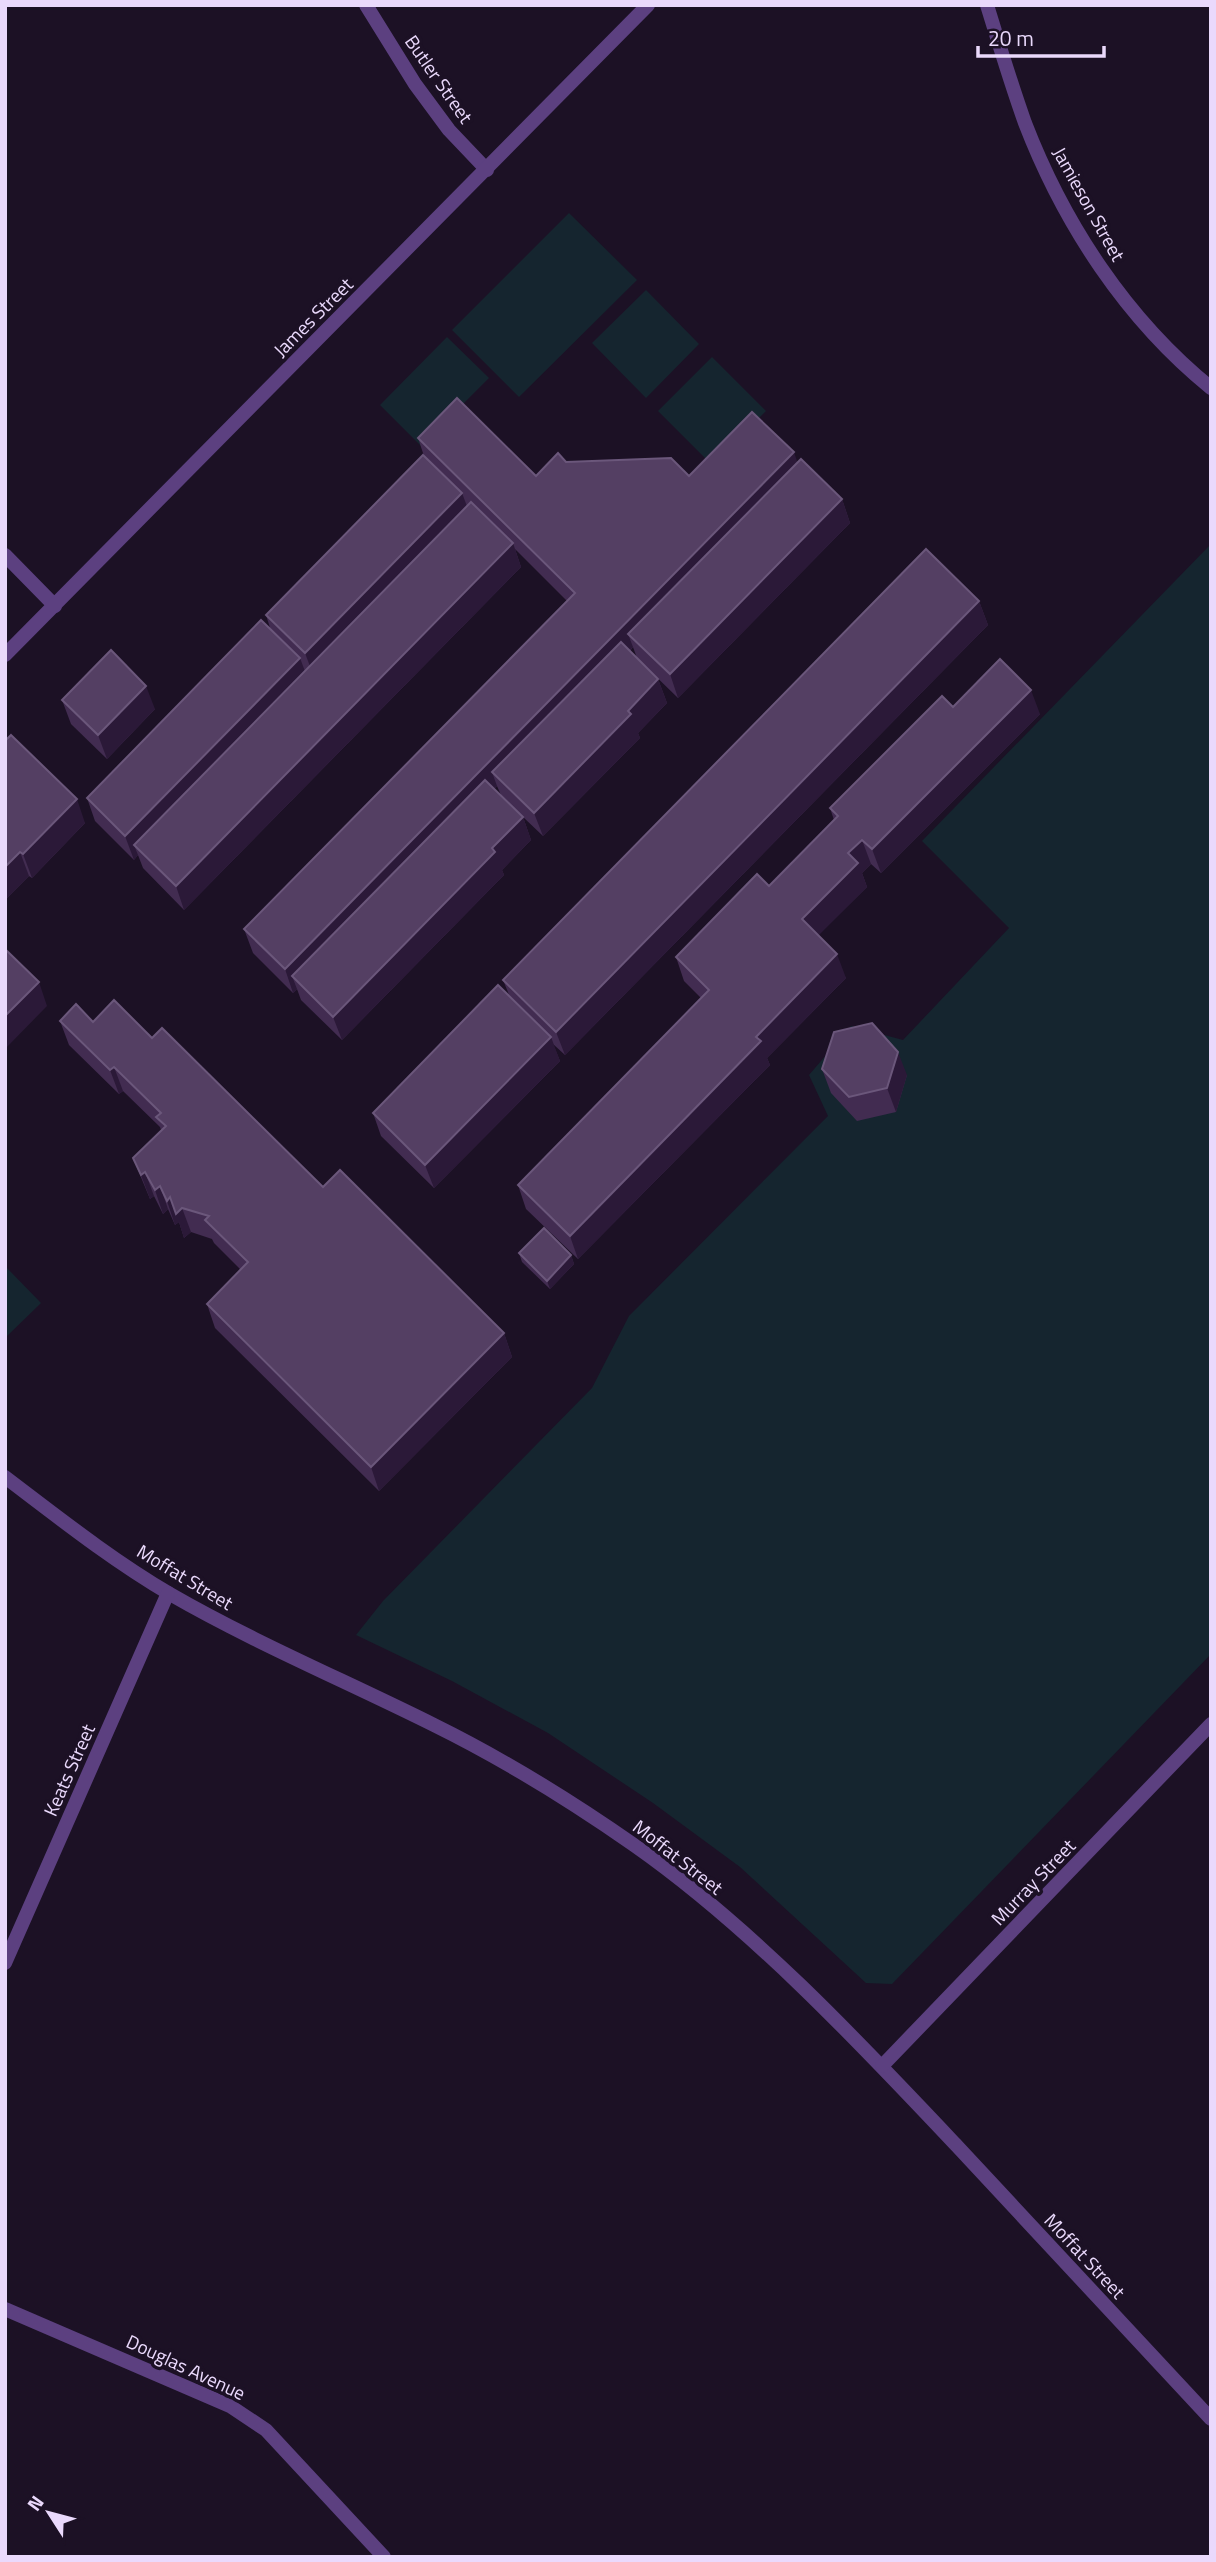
<svg xmlns="http://www.w3.org/2000/svg" width="1216" height="2562" viewBox="0 0 1216 2562" font-family="'Titillium Web',sans-serif">
<style>
.green{fill:#15252f}
.lines{fill:none;stroke-linecap:round;stroke-linejoin:round}
.minor{stroke:#5c4080;stroke-width:14}
.tertiary{stroke:#5c4080;stroke-width:14}
.wall{fill:#422c51;fill-rule:evenodd}
.shaded-wall{fill:#2b1938}
.building{fill:#543f63;stroke:#6b577b;stroke-width:2}
.labels{text-anchor:middle;stroke-width:7;stroke-linejoin:round;paint-order:stroke}
.street-label{font-size:19px;fill:#ead9fc;stroke:#1c1125}
</style>
<rect width="100%" height="100%" fill="#1c1125"/>
<!-- green -->
<g class="green">
<polygon points="569,213 637,280 519,397 452,330"/>
<polygon points="646,290 699,344 646,398 592,343"/>
<polygon points="447,337 489,378 421,446 380,405"/>
<polygon points="712,357 766,411 712,465 658,411"/>
<polygon points="1211,544 1211,1654 892,1984 866,1983 740,1867 653,1803 548,1733 452,1681 356,1635 383,1601 592,1388 629,1316 828,1116 809,1075 851,1026 903,1040 1009,928 922,841"/>
<polygon points="5,1266 41,1303 5,1338"/>
</g>
<g class="lines">
<!-- minor -->
<g class="minor">
<polyline points="366,5 415,84 449,130 487,170"/>
<polyline points="5,555 55,606"/>
<polyline points="5,655 648,5"/>
<path d="M 5,1477 C 59,1518 112,1560 170,1594 C 255,1643 346,1681 434,1725 C 503,1759 571,1801 634,1845 C 751,1927 859,2042 957,2146 C 1041,2237 1126,2328 1211,2419"/>
<polyline points="5,1963 168,1593"/>
<polyline points="882,2066 1211,1724"/>
<polyline points="5,2309 230,2406 266,2430 384,2557"/>
</g>
<!-- tertiary -->
<path class="tertiary" d="M 987,5 C 999,44 1011,84 1025,123 C 1064,224 1126,319 1211,388"/>
</g>
<!-- wall -->
<g class="wall">
<path d="M 418,438 L 536,476 L 566,462 L 689,476 L 797,462 L 842,499 L 850,523 L 678,698 L 637,658 L 633,647 L 630,651 L 658,679 L 667,703 L 638,733 L 640,738 L 543,836 L 523,817 L 531,840 L 502,870 L 504,875 L 342,1040 L 301,1000 L 297,989 L 293,993 L 253,953 L 244,929 L 567,601 L 515,549 L 521,567 L 184,910 L 143,868 L 138,855 L 134,860 L 95,821 L 87,798 L 271,631 L 266,615 L 424,456 ZM 497,786 L 501,795 L 494,789 Z"/>
<polygon points="979,601 988,625 565,1055 553,1044 560,1061 434,1188 381,1136 373,1113 510,997 503,980"/>
<polygon points="62,700 155,709 107,759 71,724"/>
<polygon points="953,707 1040,714 881,873 871,864 862,873 867,887 818,935 846,978 767,1058 770,1065 578,1259 526,1209 518,1185 701,998 684,981 676,957 769,886 834,820 830,808"/>
<polygon points="5,741 85,823 32,878 29,876 5,900"/>
<polygon points="60,1021 93,1022 152,1038 323,1187 504,1333 512,1357 379,1491 215,1328 207,1304 241,1270 214,1243 212,1239 191,1232 184,1238 179,1222 175,1225 168,1209 163,1214 154,1196 150,1199 133,1158 161,1130 160,1127 123,1091 119,1094 69,1045"/>
<polygon points="822,1069 907,1075 896,1112 857,1121 831,1093"/>
<polygon points="519,1253 571,1255 574,1264 550,1289 522,1262"/>
</g>
<!-- shaded-wall -->
<g class="shaded-wall">
<polygon points="794,452 802,476 628,634 633,647 502,781 492,772 497,786 301,985 292,976 297,989 293,993 285,969"/>
<polygon points="462,493 471,517 314,677 305,653"/>
<polygon points="842,499 850,523 678,698 670,674"/>
<polygon points="513,543 521,567 184,910 176,886"/>
<polygon points="979,601 988,625 565,1055 556,1032"/>
<polygon points="300,658 309,682 134,845 138,855 134,860 125,836"/>
<polygon points="658,679 667,703 638,733 640,738 543,836 534,813 628,711"/>
<polygon points="146,686 155,709 107,759 98,735"/>
<polygon points="1031,690 1040,714 881,873 872,849"/>
<polygon points="77,799 85,823 32,878 23,854"/>
<polygon points="523,817 531,840 502,870 504,875 342,1040 333,1017"/>
<polygon points="862,840 871,864 862,873 867,887 811,943 802,919 848,853"/>
<polygon points="20,852 29,876 5,900 5,867"/>
<polygon points="837,954 846,978 767,1058 770,1065 578,1259 570,1236 756,1037"/>
<polygon points="39,982 47,1006 5,1049 5,1016"/>
<polygon points="551,1037 560,1061 434,1188 425,1165"/>
<polygon points="898,1052 907,1075 896,1112 887,1088"/>
<polygon points="114,1067 123,1091 119,1094 110,1070"/>
<polygon points="145,1172 154,1196 150,1199 141,1175"/>
<polygon points="160,1186 168,1209 163,1214 155,1190"/>
<polygon points="170,1197 182,1208 191,1232 184,1238 179,1222 175,1225 167,1201"/>
<polygon points="571,1255 574,1264 550,1289 547,1281"/>
<polygon points="504,1333 512,1357 379,1491 371,1467"/>
</g>
<!-- building -->
<g class="building">
<polygon points="457,398 536,476 558,453 566,462 671,458 689,476 752,412 794,452 285,969 244,929 575,593 418,438"/>
<polygon points="423,455 462,493 305,653 266,615"/>
<polygon points="801,459 842,499 670,674 628,634"/>
<polygon points="471,502 513,543 176,886 134,845"/>
<polygon points="926,549 979,601 556,1032 503,980"/>
<polygon points="261,620 300,658 125,836 87,798"/>
<polygon points="621,642 658,679 628,711 631,714 534,813 492,772"/>
<polygon points="111,650 146,686 98,735 62,700"/>
<polygon points="1000,659 1031,690 872,849 862,840 848,853 858,863 802,919 837,954 756,1037 761,1041 570,1236 518,1185 709,990 676,957 757,874 769,886 838,816 830,808 942,696 953,707"/>
<polygon points="11,735 77,799 23,854 20,852 5,867 5,741"/>
<polygon points="485,780 523,817 492,848 495,852 333,1017 292,976"/>
<polygon points="5,949 39,982 5,1016"/>
<polygon points="498,985 551,1037 425,1165 373,1113"/>
<polygon points="114,1000 152,1038 162,1028 323,1187 340,1170 504,1333 371,1467 207,1304 248,1262 205,1220 209,1216 182,1208 176,1214 170,1197 167,1201 160,1186 155,1190 145,1172 141,1175 133,1158 166,1126 156,1117 161,1113 114,1067 110,1070 60,1021 76,1004 93,1022"/>
<polygon points="872,1023 898,1052 887,1088 849,1097 822,1069 834,1032"/>
<polygon points="544,1228 571,1255 547,1281 519,1253"/>
</g>
<g class="labels">
<!-- street labels -->
<g class="street-label">
<text transform="translate(439 79) rotate(55)" y="7">Butler Street</text>
<text transform="translate(1089 204) rotate(61)" y="7">Jamieson Street</text>
<text transform="translate(313 317) rotate(-45)" y="7">James Street</text>
<text transform="translate(185 1577) rotate(31)" y="7">Moffat Street</text>
<text transform="translate(69 1770) rotate(-66)" y="7">Keats Street</text>
<text transform="translate(678 1857) rotate(38)" y="7">Moffat Street</text>
<text transform="translate(1033 1882) rotate(-46)" y="7">Murray Street</text>
<text transform="translate(1085 2256) rotate(47)" y="7">Moffat Street</text>
<text transform="translate(186 2367) rotate(25)" y="7">Douglas Avenue</text>
</g>
</g>
<!-- border -->
<rect width="1216" height="2562" fill="none" stroke="#ead9fc" stroke-width="14"/>
<!-- north arrow -->
<g transform="translate(49 2513) rotate(306)" stroke="#1c1125" stroke-width="5" paint-order="stroke">
<path d="M0-5L12 26L0 18L-12 26Z" fill="#ead9fc"/>
<text y="-10" font-size="19" font-weight="bold" text-anchor="middle" fill="#ead9fc">N</text>
</g>
<!-- scale -->
<path d="M978 46v10h126v-10" fill="none" stroke="#ead9fc" stroke-width="3.5"/>
<text x="988" y="46" font-size="21" fill="#ead9fc" stroke="#1c1125" stroke-width="5" paint-order="stroke">20 m</text>
</svg>
